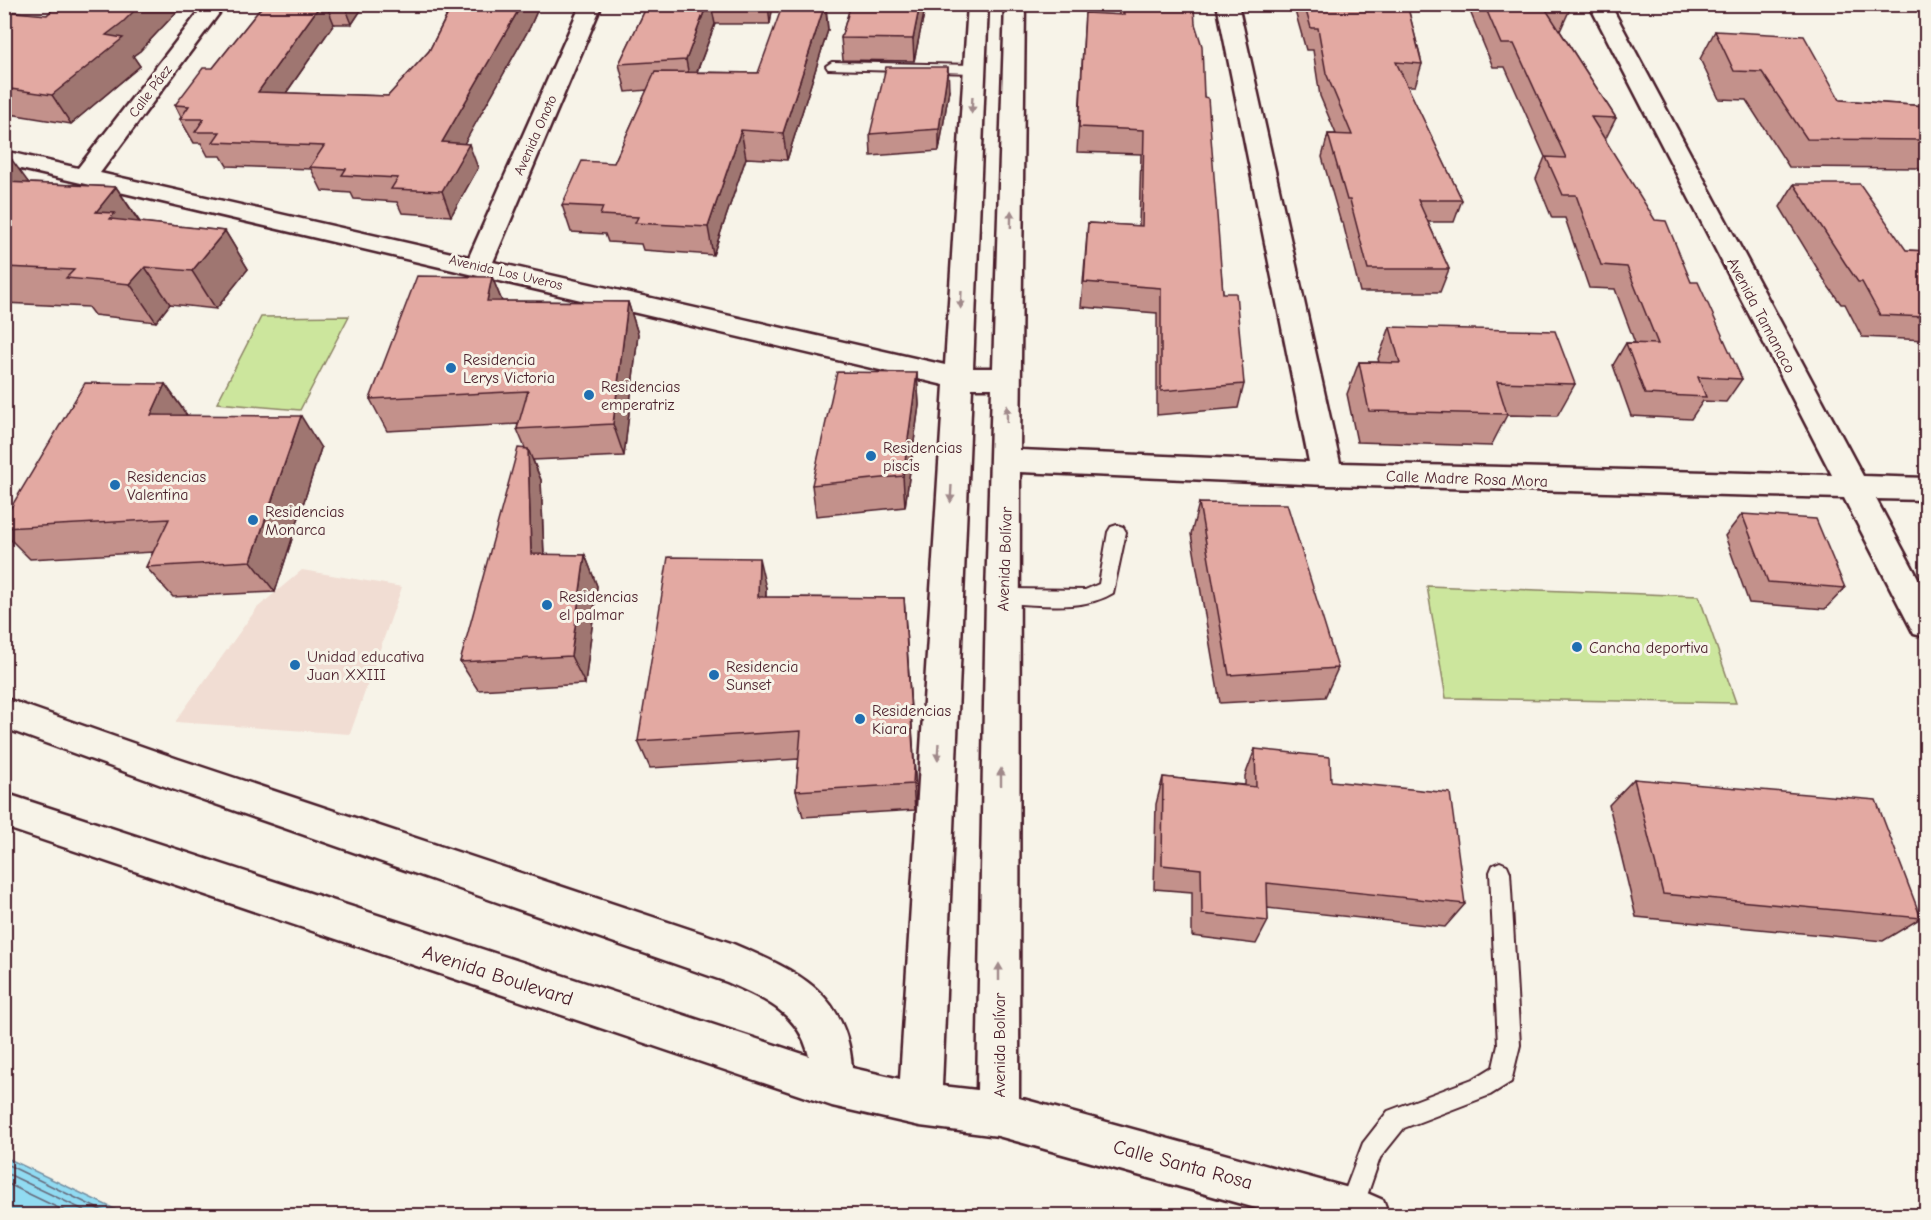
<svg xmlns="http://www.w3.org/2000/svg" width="1931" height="1220" viewBox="0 0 1931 1220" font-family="'Comic Neue',sans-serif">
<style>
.built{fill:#f1ddd3}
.green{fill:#cce69d;stroke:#8b8264;stroke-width:1.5}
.water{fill:#91dbf2;stroke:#7590a2;stroke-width:1.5}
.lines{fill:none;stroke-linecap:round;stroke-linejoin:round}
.shore{stroke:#666a7b;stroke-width:1.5}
.lane-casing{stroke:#4a1f2b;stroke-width:4}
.street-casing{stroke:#4a1f2b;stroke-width:5}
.lane{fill:#f7f3e8;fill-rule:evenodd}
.street{fill:#f7f3e8;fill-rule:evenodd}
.wall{fill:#c3918b;stroke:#4a1f2b;stroke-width:1.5}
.shaded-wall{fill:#9f7671;stroke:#4a1f2b;stroke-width:1.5}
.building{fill:#e3a9a2;stroke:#4a1f2b;stroke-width:1.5}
.oneway{fill:#a0898a}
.poi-dot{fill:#1f6fb2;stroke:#f7f3e8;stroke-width:2}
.labels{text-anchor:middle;stroke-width:6;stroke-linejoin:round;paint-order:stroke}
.far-street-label{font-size:14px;fill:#4a1f2b;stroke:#f7f3e8}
.street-label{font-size:16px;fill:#4a1f2b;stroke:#f7f3e8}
.poi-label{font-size:16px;fill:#4a1f2b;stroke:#f7f3e8;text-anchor:start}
.near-street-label{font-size:20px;fill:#4a1f2b;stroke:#f7f3e8}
</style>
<rect width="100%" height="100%" fill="#f7f3e8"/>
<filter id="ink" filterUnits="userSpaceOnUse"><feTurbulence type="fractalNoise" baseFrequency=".0167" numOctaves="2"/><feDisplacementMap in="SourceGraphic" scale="12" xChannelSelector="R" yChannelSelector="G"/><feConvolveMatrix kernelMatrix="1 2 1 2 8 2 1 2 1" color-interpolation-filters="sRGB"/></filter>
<g filter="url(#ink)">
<!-- built -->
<polygon class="built" points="302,570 402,587 350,734 175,722 257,608"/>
<!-- green -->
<g class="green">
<polygon points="349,316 300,410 217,403 261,317"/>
<polygon points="1427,586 1699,596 1736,703 1446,698"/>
</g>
<!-- water -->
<polygon class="water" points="4,1157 5,1157 127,1215 5,1215"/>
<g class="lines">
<!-- shore -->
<g class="shore">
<polyline points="4,1163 113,1216"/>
<polyline points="4,1172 96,1216"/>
<polyline points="4,1182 75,1216"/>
</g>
<defs>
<g id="lane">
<polygon points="832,62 974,65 980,69 974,73 828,69 826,66"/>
<path d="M 1117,525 L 1123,527 L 1126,532 L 1113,593 C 1082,612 1038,604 1002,603 L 996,601 L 993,596 L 996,591 L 1002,589 L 1085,590 L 1099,584 L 1108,532 L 1111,527 Z"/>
<polygon points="1500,862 1507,865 1510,872 1520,1045 1511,1082 1490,1095 1404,1128 1380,1158 1360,1216 1340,1216 1338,1209 1363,1143 1388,1111 1475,1078 1493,1067 1498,1045 1490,872 1493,865"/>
</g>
<path id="street" d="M 205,4 L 226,4 L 100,173 L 469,257 L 581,4 L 602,4 L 493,262 L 945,365 L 968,4 L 988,4 L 973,368 L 993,368 L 1005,4 L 1025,4 L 1020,450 L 1309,462 L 1217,4 L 1238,4 L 1340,463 L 1832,475 L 1589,4 L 1610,4 L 1863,476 L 1926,478 L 1926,500 L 1876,499 L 1926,593 L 1926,637 L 1914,634 L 1844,498 L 1327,485 L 1020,472 L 1019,1098 L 1367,1193 L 1383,1200 L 1389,1216 L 1284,1216 L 998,1136 L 920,1126 L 832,1106 L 4,827 L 4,793 L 809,1056 C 799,1013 765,999 727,982 L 178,791 L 4,728 L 4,698 L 178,759 L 731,943 C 794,970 847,991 852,1068 L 900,1079 L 944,385 L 4,165 L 4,151 L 78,168 ZM 972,388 L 992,388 L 986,596 L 977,1090 L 942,1086 Z"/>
</defs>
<!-- lane casing -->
<use href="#lane" class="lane-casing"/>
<!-- street casing -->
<use href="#street" class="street-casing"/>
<!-- lane -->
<use href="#lane" class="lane"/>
<!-- street -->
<use href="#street" class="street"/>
</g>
<!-- wall -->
<g class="wall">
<polygon points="58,4 184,4 140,51 133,56 140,66 71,124 4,113 4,11 47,15"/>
<polygon points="264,4 365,4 352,24 334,24 286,93 388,96 429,51 446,17 441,4 540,4 530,27 464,143 478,168 451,216 402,213 397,202 354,199 351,193 322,191 311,169 227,166 221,156 208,156 201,143 194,143 180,119 181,117 175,105 213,68"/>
<polygon points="648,4 773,4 770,24 715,24 697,72 758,73 826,4 828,30 787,160 746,158 713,255 643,250 641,244 608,242 605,234 571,232 562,205 614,163 647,90 626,92 619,64"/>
<polygon points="851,4 926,4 914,61 843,60 841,38"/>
<polygon points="1118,4 1189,4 1195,24 1204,97 1223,293 1244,384 1238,408 1157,415 1157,313 1081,307 1088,223 1139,226 1141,154 1077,152 1085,13 1119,15"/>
<polygon points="1293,4 1407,4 1422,64 1415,86 1407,86 1462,200 1454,222 1428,222 1449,269 1440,292 1360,292 1343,223 1341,223 1322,157 1328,134 1336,134 1320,96 1313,50 1306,50"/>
<polygon points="1467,4 1568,4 1570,9 1560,31 1616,118 1605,140 1691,282 1742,379 1726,402 1703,401 1691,419 1631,416 1613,365 1626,343 1635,343 1615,289 1589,288 1565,218 1552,218 1536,179 1545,157 1505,67 1493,67"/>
<polygon points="1715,31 1840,100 1926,106 1926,174 1922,174 1918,168 1789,167 1746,100 1719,99 1700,59"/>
<polygon points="949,90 939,151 871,156 870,134"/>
<polygon points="4,158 29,183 116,187 140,222 225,231 248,269 216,309 170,304 156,322 94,315 88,307 4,303"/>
<polygon points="1794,184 1906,250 1926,251 1926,340 1862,337 1845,304 1841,304 1828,286 1780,207"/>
<polygon points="492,277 502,301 628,302 638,334 624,456 533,460 541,480 544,555 585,555 597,586 585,684 478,690 460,662 525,448 517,429 518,424 387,431 370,399"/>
<polygon points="1390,327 1575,384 1557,416 1507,415 1491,446 1357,442 1347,394 1359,362 1379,362 1378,359"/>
<polygon points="917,373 919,405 905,507 816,516 812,485"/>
<polygon points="165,384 187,415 321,448 275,592 173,597 146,567 153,552 30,559 4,533 4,519"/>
<polygon points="1199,503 1338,668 1325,697 1220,703 1191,534"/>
<polygon points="1742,514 1845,588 1825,609 1749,603 1725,536"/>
<polygon points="766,588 766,597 904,598 916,792 915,810 803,817 796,791 799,759 650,768 638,741"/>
<polygon points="1255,749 1331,781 1465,904 1445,927 1267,908 1268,921 1256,944 1192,936 1192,892 1154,889 1156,804 1163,777 1245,785 1245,776"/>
<polygon points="1634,779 1921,918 1883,941 1636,917 1609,805"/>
</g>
<!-- shaded-wall -->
<g class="shaded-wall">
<polygon points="141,4 184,4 140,51 133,56 140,66 71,124 52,95 106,35"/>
<polygon points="321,4 326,4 334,24 270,116 258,92"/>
<polygon points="344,4 365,4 352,24"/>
<polygon points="522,4 540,4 530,27 451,167 442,142"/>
<polygon points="707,4 711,4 715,24 691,87 686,60"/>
<polygon points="768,4 773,4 770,24"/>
<polygon points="825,4 828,30 787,160 783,133"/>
<polygon points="920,4 926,4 914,61 913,39"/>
<polygon points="948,67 949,90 939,151 939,129"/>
<polygon points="741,130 746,158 713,255 708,227"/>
<polygon points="469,144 478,168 451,216 442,191"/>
<polygon points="12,160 39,197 4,198 4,168"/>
<polygon points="116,187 141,225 140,251 96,212"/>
<polygon points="225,231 248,269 216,309 192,271"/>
<polygon points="145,267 170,304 156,322 130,284"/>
<polygon points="492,277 505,309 487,301"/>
<polygon points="628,302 638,334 624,456 613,424"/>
<polygon points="917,373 919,405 905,507 903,476"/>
<polygon points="165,384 188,417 151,415"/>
<polygon points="301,416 321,448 275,592 251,561"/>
<polygon points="528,449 541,480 545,585 531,554"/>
<polygon points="585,555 597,586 585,684 571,656"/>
<polygon points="759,558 766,588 765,627 758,597"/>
<polygon points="904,598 916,792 915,810 913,784"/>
</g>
<!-- building -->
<g class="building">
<polygon points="58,4 141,4 123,22 106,35 123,38 52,95 4,88 4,11 47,15"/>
<polygon points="264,4 321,4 258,92 388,96 429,51 453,4 522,4 442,142 469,144 442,191 391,189 398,178 342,175 346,169 310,167 324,146 213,142 220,132 195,132 204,119 180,119 189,106 175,105 203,68 213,68"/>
<polygon points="648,4 707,4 686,60 619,64"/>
<polygon points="783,4 825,4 783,133 741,130 708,227 635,223 638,217 600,215 603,207 562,205 582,161 614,163 655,72 758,73"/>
<polygon points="851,4 920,4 913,39 841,38"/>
<polygon points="1123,4 1189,4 1190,6 1194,7 1195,24 1202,46 1204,97 1208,98 1223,293 1236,293 1244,384 1161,391 1161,288 1084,282 1088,223 1142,226 1144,130 1079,127 1085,13 1124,15"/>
<polygon points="1304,4 1407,4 1422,64 1396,62 1462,200 1418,200 1449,269 1368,269 1350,200 1347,200 1328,134 1352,135 1326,73 1318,28 1311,28"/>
<polygon points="1484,4 1568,4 1570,9 1545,8 1616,118 1591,117 1655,220 1666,221 1691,282 1698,282 1742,379 1698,377 1706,397 1645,394 1626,343 1658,344 1627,267 1601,265 1576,195 1563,195 1546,157 1566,158 1514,44 1501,44"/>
<polygon points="1715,31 1804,36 1840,100 1926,106 1926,140 1807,139 1762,72 1734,71"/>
<polygon points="886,67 948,67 939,129 870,134"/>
<polygon points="4,158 12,160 4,168"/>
<polygon points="4,182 116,187 96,212 115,213 110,219 225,231 192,271 145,267 130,284 66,278 74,270 4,267"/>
<polygon points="1794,184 1860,184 1906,250 1926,251 1926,317 1880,315 1862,282 1858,282 1845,263"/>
<polygon points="417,276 492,277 487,301 628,302 613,424 517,429 528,391 370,399"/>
<polygon points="1390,327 1555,331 1575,384 1497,382 1507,414 1369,411 1359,362 1400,363"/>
<polygon points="837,372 917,373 903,476 812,485"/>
<polygon points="85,383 165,384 151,415 301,416 251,561 146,567 169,519 4,528 4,519"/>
<polygon points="518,448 528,449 531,554 585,555 571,656 460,662"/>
<polygon points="1199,503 1287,504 1338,668 1229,675"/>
<polygon points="1742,514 1816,519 1845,588 1768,582"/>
<polygon points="668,557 759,558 758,597 904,598 914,766 913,784 796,791 801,731 638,741"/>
<polygon points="1255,749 1330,757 1331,781 1450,793 1465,904 1267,883 1268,921 1202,914 1201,869 1162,865 1163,777 1256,787"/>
<polygon points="1634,779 1876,800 1921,918 1663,894"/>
</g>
<!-- one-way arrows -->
<defs><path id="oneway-solid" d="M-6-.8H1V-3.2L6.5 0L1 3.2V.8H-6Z" transform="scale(1.5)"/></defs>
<g class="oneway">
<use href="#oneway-solid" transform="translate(972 105) rotate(93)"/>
<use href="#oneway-solid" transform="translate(1011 219) rotate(-89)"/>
<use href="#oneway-solid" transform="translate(961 300) rotate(93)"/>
<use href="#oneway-solid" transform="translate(1007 414) rotate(-89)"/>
<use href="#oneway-solid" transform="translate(951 494) rotate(93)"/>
<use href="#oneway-solid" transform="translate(938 752) rotate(93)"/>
<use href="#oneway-solid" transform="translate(1001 777) rotate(-90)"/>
<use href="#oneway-solid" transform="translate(999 972) rotate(-90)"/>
</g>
</g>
<!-- markers -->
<g class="poi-dot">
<circle cx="451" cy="368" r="6"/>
<circle cx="589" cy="395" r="6"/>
<circle cx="871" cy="456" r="6"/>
<circle cx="115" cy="485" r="6"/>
<circle cx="253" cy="520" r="6"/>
<circle cx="547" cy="605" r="6"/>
<circle cx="1577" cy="647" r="6"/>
<circle cx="295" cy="665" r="6"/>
<circle cx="714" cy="675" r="6"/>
<circle cx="860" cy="719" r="6"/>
</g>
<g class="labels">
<!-- far-street labels -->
<g class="far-street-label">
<text transform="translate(150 91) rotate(-53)" y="5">Calle Páez</text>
<text transform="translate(535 135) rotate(-66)" y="5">Avenida Onoto</text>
<text transform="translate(506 272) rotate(13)" y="5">Avenida Los Uveros</text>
</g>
<!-- street labels -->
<g class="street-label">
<text transform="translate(1762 315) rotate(62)" y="6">Avenida Tamanaco</text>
<text transform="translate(1467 478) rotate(2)" y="6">Calle Madre Rosa Mora</text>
<text transform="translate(1004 559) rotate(-88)" y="6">Avenida Bolívar</text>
<text transform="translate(999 1045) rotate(-90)" y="6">Avenida Bolívar</text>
</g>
<!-- poi labels -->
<g class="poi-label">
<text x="463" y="365">Residencia<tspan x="463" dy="18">Lerys Victoria</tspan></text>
<text x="601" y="392">Residencias<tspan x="601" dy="18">emperatriz</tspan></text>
<text x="883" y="453">Residencias<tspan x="883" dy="18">piscis</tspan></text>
<text x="127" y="482">Residencias<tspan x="127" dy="18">Valentina</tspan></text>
<text x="265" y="517">Residencias<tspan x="265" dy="18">Monarca</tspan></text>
<text x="559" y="602">Residencias<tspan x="559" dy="18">el palmar</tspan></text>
<text x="1589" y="653">Cancha deportiva</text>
<text x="307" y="662">Unidad educativa<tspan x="307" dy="18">Juan XXIII</tspan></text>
<text x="726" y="672">Residencia<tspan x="726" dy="18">Sunset</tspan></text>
<text x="872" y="716">Residencias<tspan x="872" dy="18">Kiara</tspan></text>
</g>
<!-- near-street labels -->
<g class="near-street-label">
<text transform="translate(498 975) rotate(18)" y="7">Avenida Boulevard</text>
<text transform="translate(1183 1164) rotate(15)" y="7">Calle Santa Rosa</text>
</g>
</g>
<!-- margin -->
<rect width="1931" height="1220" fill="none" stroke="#f7f3e8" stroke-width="24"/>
<rect x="12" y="12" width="1907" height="1196" fill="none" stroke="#4a1f2b" stroke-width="2" filter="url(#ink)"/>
</svg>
